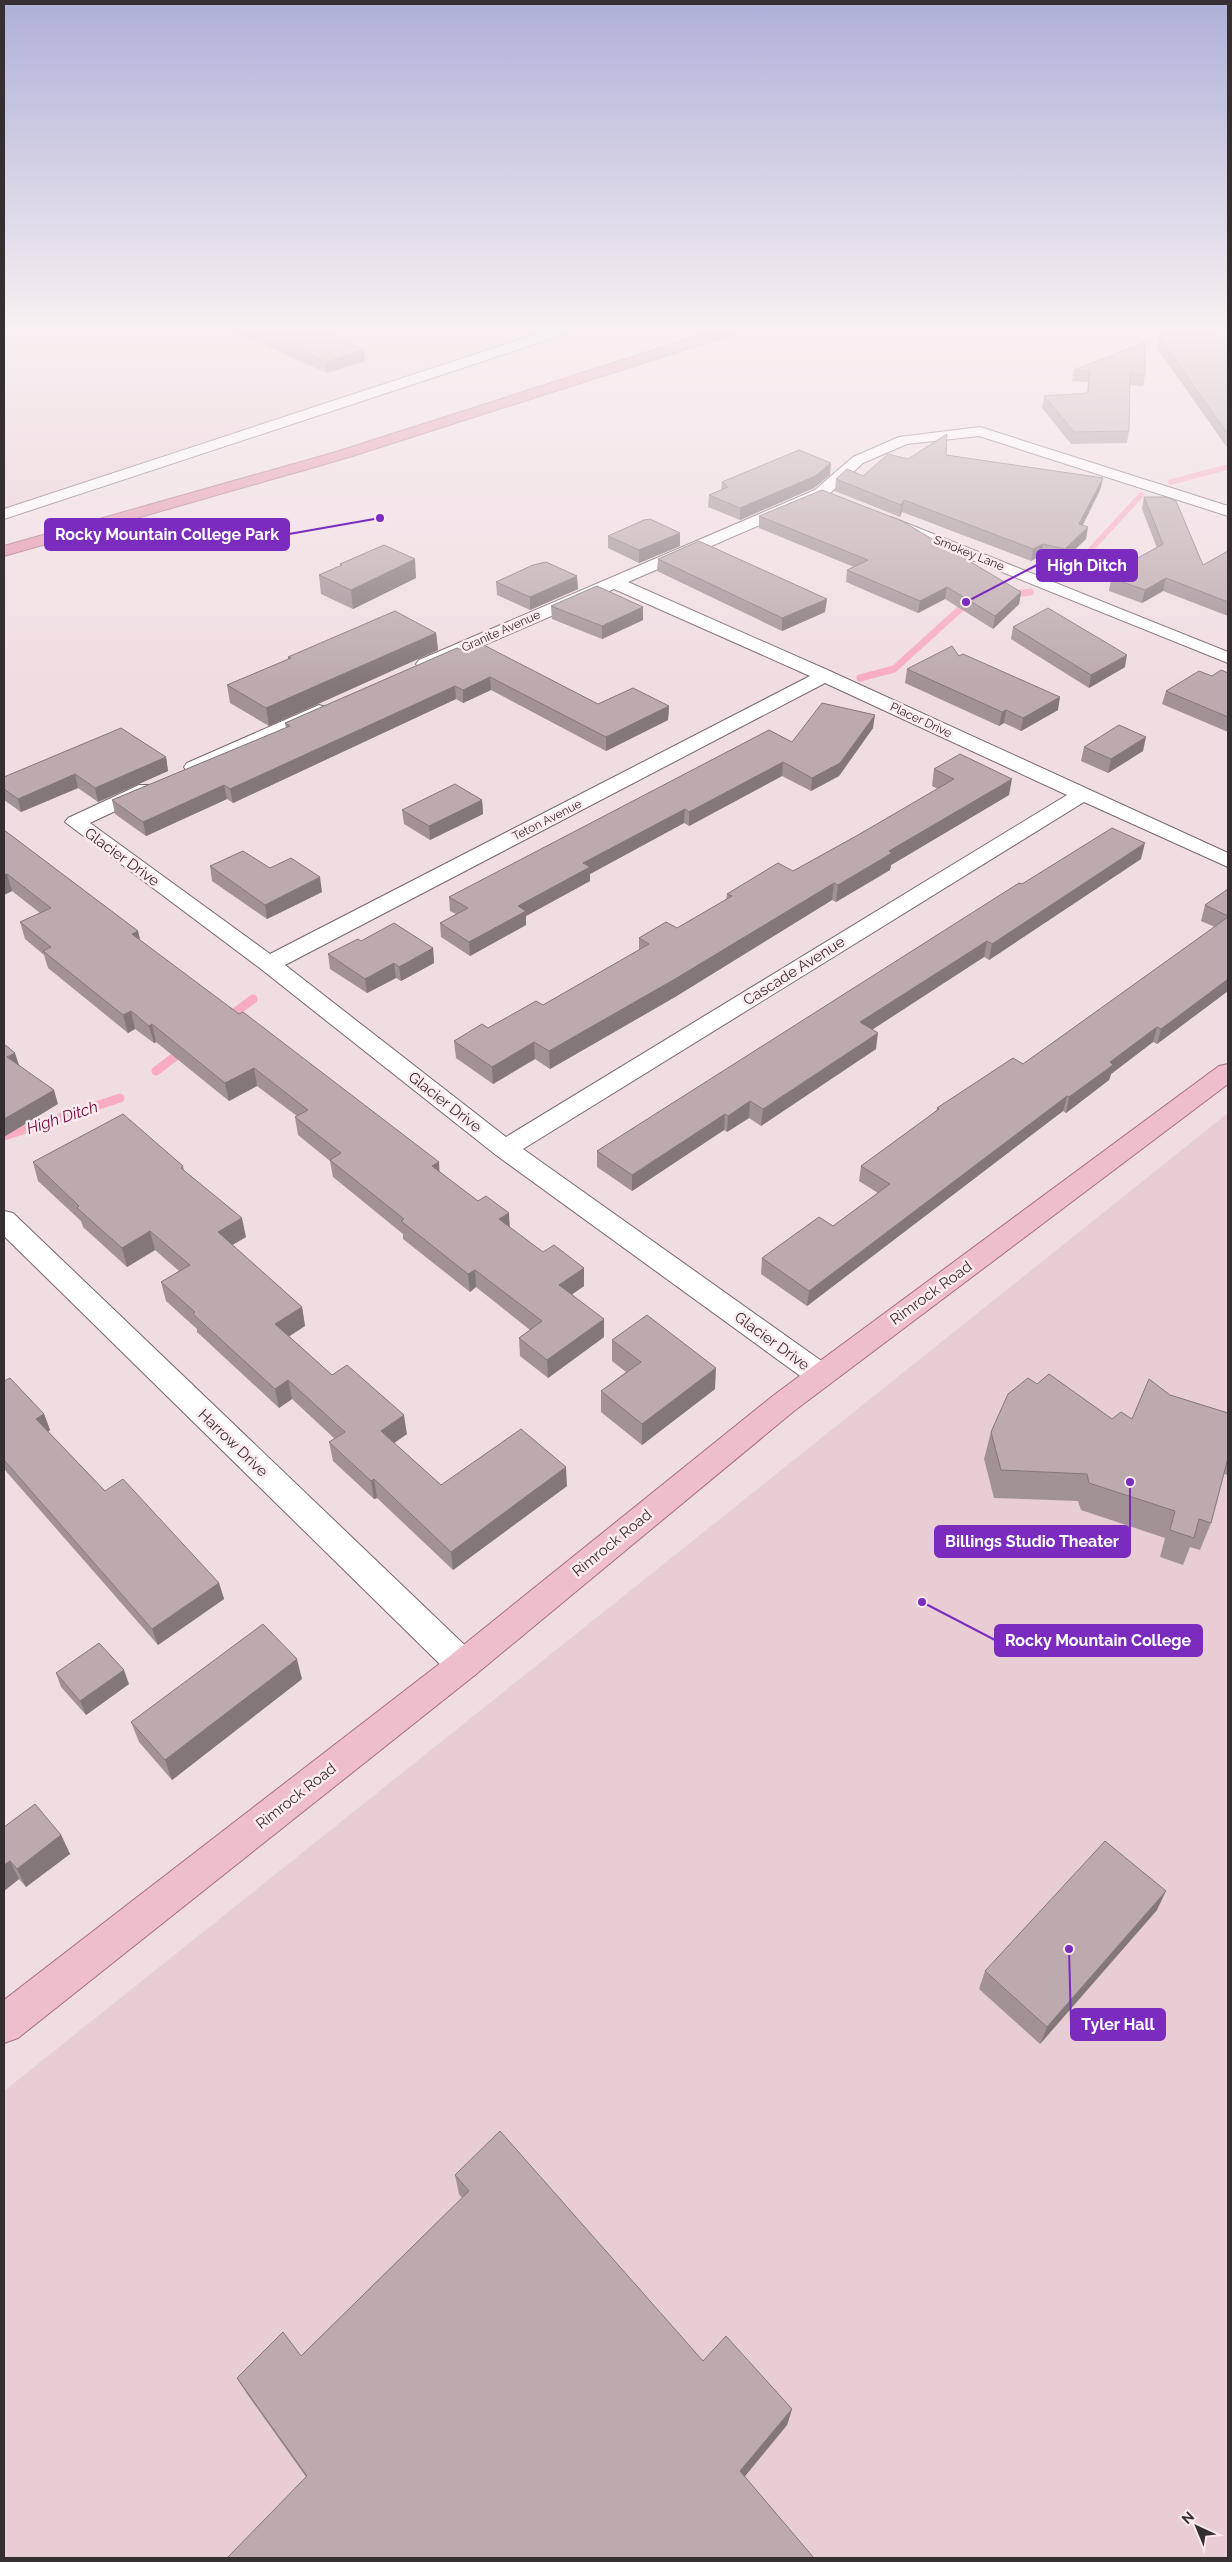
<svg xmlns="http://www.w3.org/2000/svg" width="1232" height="2562" viewBox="0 0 1232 2562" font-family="Raleway,sans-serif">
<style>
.built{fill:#e9cdd4}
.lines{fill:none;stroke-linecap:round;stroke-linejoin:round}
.stream-far2{stroke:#f8abc1;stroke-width:5.5}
.stream-far1{stroke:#f8abc1;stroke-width:7}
.stream{stroke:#f8abc1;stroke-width:9}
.minor-casing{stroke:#78676b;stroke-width:2}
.major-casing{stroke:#a66f80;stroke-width:2}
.highway-casing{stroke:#a66f80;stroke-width:2}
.minor{fill:#fff;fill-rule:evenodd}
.major{fill:#eebecc;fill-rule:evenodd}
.highway{fill:#e292aa;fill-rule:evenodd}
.wall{fill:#a29296}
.shaded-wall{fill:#84777a}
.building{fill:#bcaaae;stroke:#84777a}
.labels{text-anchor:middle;stroke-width:5;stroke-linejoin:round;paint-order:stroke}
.far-street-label{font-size:12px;fill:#362f31;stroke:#fdeaef}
.street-label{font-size:15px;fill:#362f31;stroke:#fdeaef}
.water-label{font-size:16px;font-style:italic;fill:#77013c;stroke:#fdeaef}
.leader{fill:none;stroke:#7b2cbf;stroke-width:2}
.callout-dot{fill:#7b2cbf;stroke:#fdeaef;stroke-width:2}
.callout{fill:#7b2cbf;stroke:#7b2cbf;stroke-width:2}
.callout-label{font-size:16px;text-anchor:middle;font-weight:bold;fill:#fff}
</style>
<rect width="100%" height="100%" fill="#f0dde2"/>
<!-- built -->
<g class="built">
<polygon points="4,325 565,325 4,508"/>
<polygon points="1228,1113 1228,2558 4,2558 4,2091"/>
</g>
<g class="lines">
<!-- stream-far2 -->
<g class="stream-far2">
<polyline points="1171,482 1228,467"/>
<polyline points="1052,577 1084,557 1141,495"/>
</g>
<!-- stream-far1 -->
<g class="stream-far1">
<polyline points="1008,595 1030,592"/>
<polyline points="860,678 894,669 969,601"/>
</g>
<!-- stream -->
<g class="stream">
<polyline points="225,1020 253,999"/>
<polyline points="156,1071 185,1049"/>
<polyline points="4,1136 120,1098"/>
</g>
<defs>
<g id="minor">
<polygon points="564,325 585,325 584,328 4,519 4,509"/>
<path d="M 980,427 L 1228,506 L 1228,516 L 979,436 L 907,444 L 863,463 L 827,496 L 628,582 L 832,672 L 1228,853 L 1228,867 L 1084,802 L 523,1149 L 830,1367 L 834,1375 L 830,1383 L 820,1386 L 810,1383 L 496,1155 L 261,969 L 65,822 L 68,818 L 139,785 L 153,785 L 156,789 L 153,793 L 90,823 L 270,954 L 810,676 L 614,589 L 431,668 L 419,668 L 416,664 L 419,660 L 815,490 L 853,457 L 899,437 ZM 825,683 L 1067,795 L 506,1137 L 285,965 Z"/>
<polygon points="891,517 1228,652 1228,663 885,525 883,522"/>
<polygon points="319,705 326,707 329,711 326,715 201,771 187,771 184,767 187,763"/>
<polygon points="4,1211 13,1213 475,1655 480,1665 475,1675 463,1679 451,1675 4,1236"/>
</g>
<polygon id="major" points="1228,1064 1228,1084 794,1411 475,1675 18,2038 4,2043 4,2000 451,1655 774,1395 1219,1066"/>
<polygon id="highway" points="732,325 753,325 752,328 346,458 4,556 4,546 336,452"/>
</defs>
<!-- minor casing -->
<use href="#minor" class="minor-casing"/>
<!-- major casing -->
<use href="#major" class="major-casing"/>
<!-- highway casing -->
<use href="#highway" class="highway-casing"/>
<!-- minor -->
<use href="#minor" class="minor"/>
<!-- major -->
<use href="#major" class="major"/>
<!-- highway -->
<use href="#highway" class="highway"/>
</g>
<!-- wall -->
<g class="wall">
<polygon points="220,325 307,325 364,350 365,361 327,373"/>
<polygon points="461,325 491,325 475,331"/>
<polygon points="1159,337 1228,340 1228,449 1157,348"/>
<polygon points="1074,370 1145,375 1143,386 1130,385 1129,431 1127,443 1071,444 1042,408 1044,396 1087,393 1088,382 1072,381"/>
<polygon points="946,455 1103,478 1100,490 1082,525 1086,539 1063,561 1041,556 1031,561 902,512 900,517 835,491 836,479 863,476 908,459"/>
<polygon points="830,475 814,488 740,520 708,507 709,495 721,490 722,482"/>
<polygon points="1144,497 1203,565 1228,551 1228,616 1163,591 1142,603 1109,591 1111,578 1125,570 1127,564 1157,548 1142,509"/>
<polygon points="759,516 1021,592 1019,604 993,629 945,599 918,613 846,582 847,570 854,567 759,528"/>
<polygon points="680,533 680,546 639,563 608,548 608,536"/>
<polygon points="658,559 825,612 782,631 657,571"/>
<polygon points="340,564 416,578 353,609 321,594 319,575 340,566"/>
<polygon points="496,582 578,589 530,610 497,595"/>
<polygon points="551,606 643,607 643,620 602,639 552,619"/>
<polygon points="1013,627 1125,667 1089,688 1011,639"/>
<polygon points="436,633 438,650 269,726 230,703 227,685 288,659 288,657"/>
<polygon points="464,651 598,704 669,706 668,720 606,751 491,690 463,703 456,699 233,803 227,799 146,836 115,814 112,800 286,728 285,723"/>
<polygon points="959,656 1058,710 1021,731 1004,723 999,726 905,683 907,669"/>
<polygon points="1228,673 1228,732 1162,704 1166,691 1212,676"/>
<polygon points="873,728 839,776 811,791 782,776 689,826 684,823 590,874 590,881 526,916 526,925 470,956 441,937 440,923 456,914 450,911 449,897 792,742"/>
<polygon points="1084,747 1143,751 1108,773 1081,761"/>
<polygon points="166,757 168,771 98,802 78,788 21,812 4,800 4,777"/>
<polygon points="934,769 1009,795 891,865 890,870 836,902 832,900 675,997 550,1069 535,1059 493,1084 456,1058 454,1041 488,1028 543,1005 639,950 639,938 677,928 726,900 727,894 793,871 858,835 938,789 932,786"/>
<polygon points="482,800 483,814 430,840 404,824 402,810"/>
<polygon points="4,830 138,931 140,940 440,1172 584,1286 572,1294 604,1337 548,1378 520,1356 519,1338 530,1330 476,1287 470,1292 403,1239 403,1234 333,1177 330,1161 298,1135 295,1117 297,1116 257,1086 229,1101 156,1042 154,1043 135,1029 128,1033 48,968 44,955 25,939 20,922 40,913 12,891 4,895"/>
<polygon points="1141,859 989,960 984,957 872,1029 876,1049 761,1126 749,1118 727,1132 724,1130 632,1191 597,1167 597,1151 1022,884"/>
<polygon points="210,866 270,868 322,892 267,919 212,881"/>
<polygon points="1228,889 1228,991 1157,1044 1153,1042 1111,1074 1109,1080 1066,1113 1063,1111 807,1306 761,1274 762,1258 833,1226 878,1193 859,1181 861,1166 936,1112 937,1108 1023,1064 1215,927 1201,921 1205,905"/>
<polygon points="361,941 433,948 434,963 401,981 396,978 367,993 330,969 328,954"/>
<polygon points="33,1162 183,1166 184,1170 246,1237 232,1245 302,1307 305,1326 289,1336 332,1375 407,1434 394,1443 441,1485 567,1486 453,1570 377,1498 374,1499 333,1461 329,1442 335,1439 292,1399 279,1408 197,1332 197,1329 166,1301 161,1282 179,1271 155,1250 127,1267 83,1227 81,1221 38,1181"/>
<polygon points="612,1340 715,1389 642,1445 601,1412 601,1391 626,1372 612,1361"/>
<polygon points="4,1381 44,1414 50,1430 48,1432 105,1491 219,1583 224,1599 158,1645 4,1469"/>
<polygon points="1037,1384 1112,1419 1132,1419 1170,1395 1228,1413 1228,1475 1224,1474 1211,1523 1200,1550 1190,1547 1183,1565 1160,1557 1165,1538 1081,1510 1078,1501 994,1498 984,1459 991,1432"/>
<polygon points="56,1673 129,1684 86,1715 61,1687"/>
<polygon points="302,1679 172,1780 139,1742 131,1722"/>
<polygon points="4,1827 61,1835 70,1854 26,1887 19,1879 4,1891"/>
<polygon points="1157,1910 1040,2044 979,1989 985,1971"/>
<polygon points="455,2175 703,2361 792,2409 787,2425 744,2477 306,2477 247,2394 237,2378 301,2356 462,2198 459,2194"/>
</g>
<!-- shaded-wall -->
<g class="shaded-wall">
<polygon points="474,325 491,325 475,331"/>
<polygon points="364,350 365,361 327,373 326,362"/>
<polygon points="831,463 830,475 814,488 740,520 740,508"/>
<polygon points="1103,478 1100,490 1077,537 1079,524"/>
<polygon points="904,500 902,512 900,517 901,505"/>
<polygon points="1088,527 1086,539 1063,561 1065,549"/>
<polygon points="680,533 680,546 639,563 639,550"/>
<polygon points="1043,544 1041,556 1031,561 1033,549"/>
<polygon points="415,559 416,578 353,609 351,590"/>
<polygon points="577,576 578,589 530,610 530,597"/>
<polygon points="1166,578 1163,591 1142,603 1145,590"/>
<polygon points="947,587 945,599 918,613 920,601"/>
<polygon points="1021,592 1019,604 993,629 995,616"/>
<polygon points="827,599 825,612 782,631 782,618"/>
<polygon points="643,607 643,620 602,639 602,626"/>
<polygon points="436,633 438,650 269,726 266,708"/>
<polygon points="1127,655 1125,667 1089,688 1091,675"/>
<polygon points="490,677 491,690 463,703 463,690"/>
<polygon points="455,686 456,699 233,803 230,789"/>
<polygon points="1060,697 1058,710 1021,731 1023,718"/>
<polygon points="669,706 668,720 606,751 606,737"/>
<polygon points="1006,710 1004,723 999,726 1002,712"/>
<polygon points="875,715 873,728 839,776 811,791 812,778"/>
<polygon points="1146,737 1143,751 1108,773 1111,759"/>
<polygon points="166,757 168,771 98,802 95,788"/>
<polygon points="783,762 782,776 689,826 689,812"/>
<polygon points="75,774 78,788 21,812 18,799"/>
<polygon points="1012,779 1009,795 891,865 890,870 836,902 838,885 889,851"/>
<polygon points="224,785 227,799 146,836 143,822"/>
<polygon points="482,800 483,814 430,840 429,826"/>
<polygon points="685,809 684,823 590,874 590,881 526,916 526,925 470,956 469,942 518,906 583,863"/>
<polygon points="1145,843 1141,859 989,960 992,944"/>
<polygon points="7,874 12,891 4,895 4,875"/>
<polygon points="320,877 322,892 267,919 265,905"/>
<polygon points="834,883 832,900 675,997 550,1069 549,1051"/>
<polygon points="138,931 142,948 132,934"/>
<polygon points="987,941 984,957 858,1039 860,1022"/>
<polygon points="433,948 434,963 401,981 399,967"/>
<polygon points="394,963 396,978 367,993 365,979"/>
<polygon points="1228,979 1228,991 1157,1044 1161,1029"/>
<polygon points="131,1011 135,1029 128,1033 123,1015"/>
<polygon points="152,1024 156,1042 154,1043 149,1026"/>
<polygon points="1157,1027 1153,1042 1111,1074 1109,1080 1066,1113 1069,1097 1110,1062"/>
<polygon points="878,1033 876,1049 761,1126 763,1109"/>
<polygon points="534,1042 535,1059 493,1084 492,1067"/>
<polygon points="15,1053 20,1068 7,1057"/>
<polygon points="254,1068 257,1086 229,1101 225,1083"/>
<polygon points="54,1090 58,1104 4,1137 4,1119"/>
<polygon points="1067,1096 1063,1111 807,1306 809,1291"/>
<polygon points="750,1101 749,1118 727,1132 728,1116"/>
<polygon points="725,1114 724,1130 632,1191 632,1175"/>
<polygon points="439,1162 440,1180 432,1166"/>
<polygon points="509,1213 510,1231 499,1219"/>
<polygon points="242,1218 246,1237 222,1251 218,1232"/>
<polygon points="150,1231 155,1250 127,1267 122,1248"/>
<polygon points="584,1268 584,1286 560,1303 559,1285"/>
<polygon points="475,1270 476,1287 470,1292 468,1274"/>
<polygon points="302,1307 305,1326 279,1343 275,1324"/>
<polygon points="604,1319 604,1337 548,1378 547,1360"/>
<polygon points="716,1368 715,1389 642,1445 642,1424"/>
<polygon points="288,1380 292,1399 279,1408 275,1389"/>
<polygon points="44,1414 50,1430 42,1436 36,1419"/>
<polygon points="404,1415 407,1434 384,1450 381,1431"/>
<polygon points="566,1467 567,1486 453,1570 451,1552"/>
<polygon points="374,1479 377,1498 374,1499 371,1481"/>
<polygon points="219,1583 224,1599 158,1645 152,1629"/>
<polygon points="297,1659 302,1679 172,1780 165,1760"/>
<polygon points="124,1670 129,1684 86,1715 80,1701"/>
<polygon points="61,1835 70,1854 26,1887 17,1869"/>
<polygon points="10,1861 19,1879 4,1891 4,1865"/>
<polygon points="1166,1891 1157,1910 1040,2044 1047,2027"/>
<polygon points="792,2409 787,2425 737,2486 740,2471"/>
</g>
<!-- building -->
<g class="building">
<polygon points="244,325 307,325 364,350 326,362"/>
<polygon points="1186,327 1228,340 1228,434 1159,337"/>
<polygon points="1145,342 1145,375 1130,373 1129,431 1074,432 1044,396 1088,393 1090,371 1074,370"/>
<polygon points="947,434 946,455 1103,478 1079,524 1088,527 1065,549 1043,544 1033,549 904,500 901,505 836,479 847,469 863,476 888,454 908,459"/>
<polygon points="799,450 831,463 815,476 740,508 709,495 728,487 722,482"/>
<polygon points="822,490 902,521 1021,592 995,616 947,587 920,601 847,570 868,560 759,516"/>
<polygon points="1144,497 1166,497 1176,501 1203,565 1228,551 1228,602 1166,578 1145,590 1111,578 1134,566 1127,564 1163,544"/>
<polygon points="650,519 680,533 639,550 608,536 644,520"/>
<polygon points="699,541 827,599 782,618 658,559"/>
<polygon points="384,545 415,559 351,590 319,575 342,565 340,564"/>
<polygon points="546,562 577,576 530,597 496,582 533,565"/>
<polygon points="597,586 643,607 602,626 551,606"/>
<polygon points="1048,608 1127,655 1091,675 1013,627"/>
<polygon points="395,611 436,633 266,708 227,685 291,658 288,657"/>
<polygon points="474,640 598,704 633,688 669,706 606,737 490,677 463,690 455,686 230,789 224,785 143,822 112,800 290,726 285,723 457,648 464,651 469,642"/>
<polygon points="952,646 959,656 963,654 1060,697 1023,718 1006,710 1002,712 907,669"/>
<polygon points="1221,670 1228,673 1228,717 1166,691 1199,671 1212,676"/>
<polygon points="822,703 875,715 840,763 812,778 783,762 689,812 685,809 583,863 590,867 518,906 526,911 469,942 440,923 468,908 449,897 769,730 792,742"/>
<polygon points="1119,725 1146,737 1111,759 1084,747"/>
<polygon points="121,728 166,757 95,788 75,774 18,799 4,789 4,777"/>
<polygon points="960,754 1012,779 889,851 892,853 838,885 834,883 675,979 549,1051 534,1042 492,1067 454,1041 482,1024 488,1028 536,1001 543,1005 649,944 639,938 666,922 677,928 732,896 727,894 778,863 793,871 858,835 954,779 934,769"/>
<polygon points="455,784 482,800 429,826 402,810"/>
<polygon points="1112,828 1145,843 992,944 987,941 860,1022 878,1033 763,1109 750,1101 728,1116 725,1114 632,1175 597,1151 1019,883 1022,884"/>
<polygon points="4,830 138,931 132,934 239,1014 243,1012 439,1162 432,1166 478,1201 486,1196 509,1213 499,1219 543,1252 554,1245 584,1268 559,1285 604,1319 547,1360 519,1338 542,1321 475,1270 468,1274 401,1221 404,1219 330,1160 341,1153 295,1117 308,1110 254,1068 225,1083 152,1024 149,1026 131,1011 123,1015 43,951 51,947 20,922 51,908 7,874 4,875"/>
<polygon points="243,851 270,868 291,858 320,877 265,905 210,866"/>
<polygon points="1228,889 1228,916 1205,905"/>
<polygon points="1228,917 1228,979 1161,1029 1157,1027 1110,1062 1113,1065 1069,1097 1067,1096 809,1291 762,1258 819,1217 833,1226 890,1184 861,1166 939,1109 937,1108 1013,1058 1023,1064"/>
<polygon points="394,923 433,948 399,967 394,963 365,979 328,954 358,939 361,941"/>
<polygon points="4,1044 15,1053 7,1057 54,1090 4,1119"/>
<polygon points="123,1114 183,1166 181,1168 242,1218 218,1232 302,1307 275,1324 332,1375 347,1365 404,1415 381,1431 441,1485 521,1429 566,1467 451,1552 374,1479 371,1481 329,1442 345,1432 288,1380 275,1389 193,1314 195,1312 161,1282 190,1265 150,1231 122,1248 77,1208 79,1206 33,1162"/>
<polygon points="647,1315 716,1368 642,1424 601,1391 641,1362 612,1340"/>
<polygon points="1049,1374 1112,1419 1121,1412 1132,1419 1149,1379 1170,1395 1228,1413 1228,1458 1211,1523 1199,1519 1194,1538 1170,1530 1175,1511 1089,1483 1087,1474 1001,1470 991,1432 1008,1394 1028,1378 1037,1384"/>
<polygon points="10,1378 44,1414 36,1419 105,1491 123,1479 219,1583 152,1629 4,1460 4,1381"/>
<polygon points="263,1624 297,1659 165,1760 131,1722"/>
<polygon points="99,1643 124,1670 80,1701 56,1673"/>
<polygon points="35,1804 61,1835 17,1869 10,1861 4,1865 4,1827"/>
<polygon points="1105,1841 1166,1891 1047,2027 985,1971"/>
<polygon points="500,2131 703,2361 726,2336 792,2409 740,2471 814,2558 227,2558 307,2476 237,2378 283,2332 301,2356 469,2191 455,2175"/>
</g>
<!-- sky -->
<linearGradient id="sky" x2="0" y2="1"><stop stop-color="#aeb0d8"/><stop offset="0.48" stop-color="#f8f0f2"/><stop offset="1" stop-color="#f8f0f2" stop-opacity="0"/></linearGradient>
<rect width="1232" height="684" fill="url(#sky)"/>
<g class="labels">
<!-- far-street labels -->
<g class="far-street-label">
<text transform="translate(969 553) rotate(22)" y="4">Smokey Lane</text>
<text transform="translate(501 631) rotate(-24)" y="4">Granite Avenue</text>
<text transform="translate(921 720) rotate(25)" y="4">Placer Drive</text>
<text transform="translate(547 820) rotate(-27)" y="4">Teton Avenue</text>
</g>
<!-- street labels -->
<g class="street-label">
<text transform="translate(122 857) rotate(36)" y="5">Glacier Drive</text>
<text transform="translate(794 971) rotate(-32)" y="5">Cascade Avenue</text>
<text transform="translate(445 1102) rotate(38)" y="5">Glacier Drive</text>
<text transform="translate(931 1293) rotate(-36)" y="5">Rimrock Road</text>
<text transform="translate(772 1341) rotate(36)" y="5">Glacier Drive</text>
<text transform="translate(233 1443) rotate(44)" y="5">Harrow Drive</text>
<text transform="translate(612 1543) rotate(-39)" y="5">Rimrock Road</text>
<text transform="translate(296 1796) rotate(-38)" y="5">Rimrock Road</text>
</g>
<!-- water labels -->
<g class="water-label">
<text transform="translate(62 1117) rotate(-18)" y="6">High Ditch</text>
</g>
</g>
<!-- callouts -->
<path class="leader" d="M380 518L289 534M966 602L1037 565M1130 1482L1130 1542M922 1602L995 1640M1069 1949L1071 2024"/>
<g class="callout-dot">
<circle cx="380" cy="518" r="5"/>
<circle cx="966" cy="602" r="5"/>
<circle cx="1130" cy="1482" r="5"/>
<circle cx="922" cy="1602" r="5"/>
<circle cx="1069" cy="1949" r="5"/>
</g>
<g class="callout">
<rect x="45" y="519" width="244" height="31" rx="5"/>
<rect x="1037" y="550" width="100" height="31" rx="5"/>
<rect x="935" y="1526" width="195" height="31" rx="5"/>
<rect x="995" y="1625" width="207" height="31" rx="5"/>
<rect x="1071" y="2009" width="94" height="31" rx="5"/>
</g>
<g class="callout-label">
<text x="167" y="540">Rocky Mountain College Park</text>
<text x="1087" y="571">High Ditch</text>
<text x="1032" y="1547">Billings Studio Theater</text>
<text x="1098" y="1646">Rocky Mountain College</text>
<text x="1118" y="2030">Tyler Hall</text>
</g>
<!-- border -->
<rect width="1232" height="2562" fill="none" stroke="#362f31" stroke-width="10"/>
<!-- north arrow -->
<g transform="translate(1197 2527) rotate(316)" stroke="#fdeaef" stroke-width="4" paint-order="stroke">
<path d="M0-4L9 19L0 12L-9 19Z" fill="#362f31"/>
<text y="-8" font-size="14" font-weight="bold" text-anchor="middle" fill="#362f31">N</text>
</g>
</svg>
